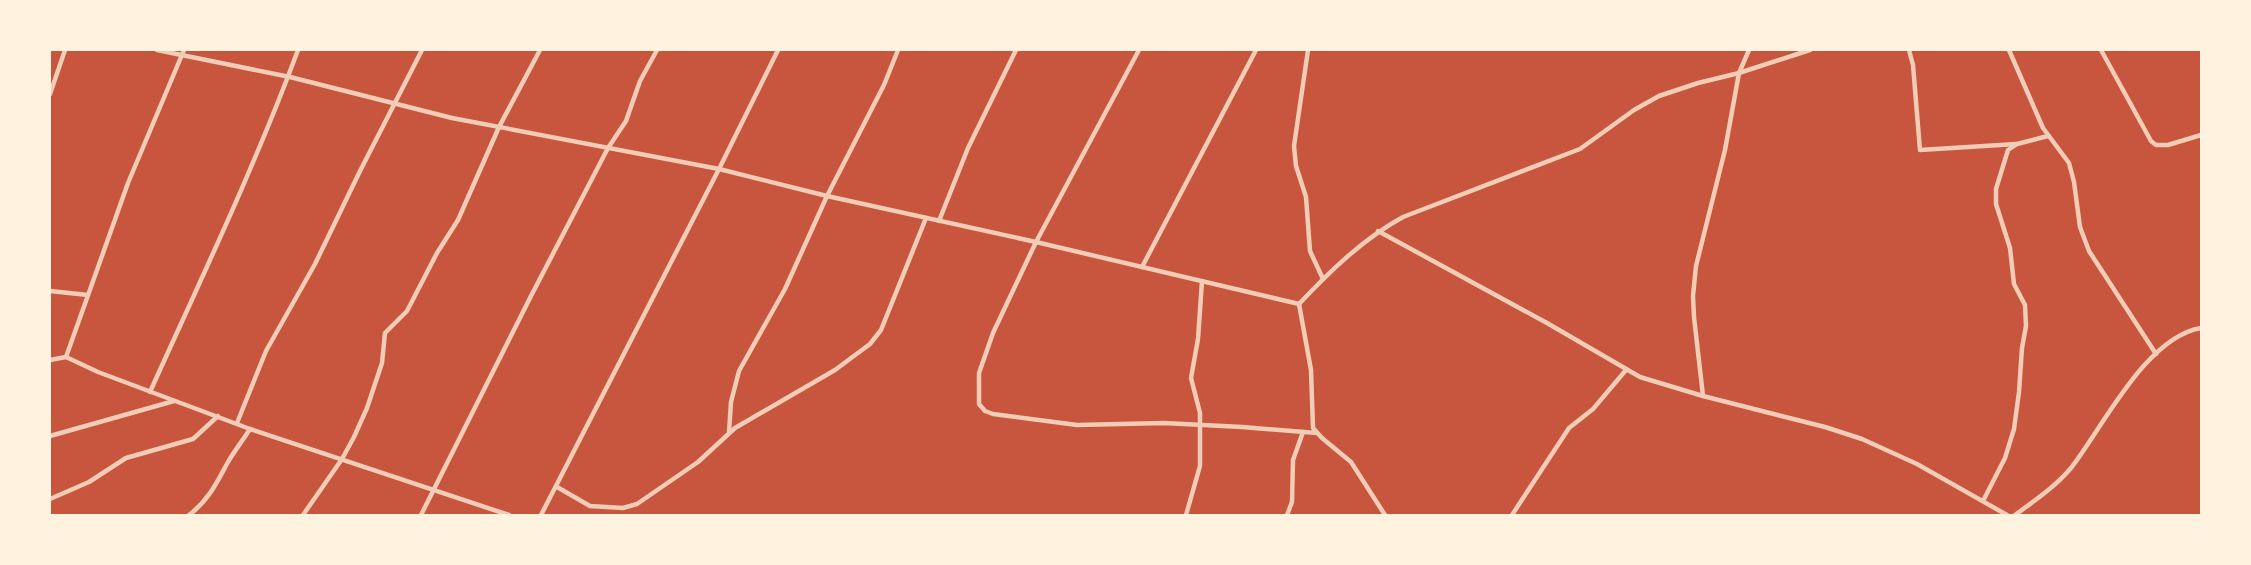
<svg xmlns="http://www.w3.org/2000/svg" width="2251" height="565" viewBox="0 0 2251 565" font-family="Quicksand,sans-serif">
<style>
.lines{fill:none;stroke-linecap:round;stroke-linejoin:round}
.minor{stroke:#f1ccb7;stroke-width:4.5}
</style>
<rect width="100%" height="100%" fill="#c8553d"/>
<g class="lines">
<!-- minor -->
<g class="minor">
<polyline points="157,50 290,77 452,118 719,169 827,196 1036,242 1299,304"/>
<polyline points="1139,50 1036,242 993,333 979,373 979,404 985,411 993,414 1077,425 1164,423 1242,427 1317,433"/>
<polyline points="1308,50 1294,146 1296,166 1306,197 1310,251 1323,279"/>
<polyline points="1909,50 1913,65 1920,150 2016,144"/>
<polyline points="2009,50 2043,128 2069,163 2074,182 2080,227 2089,251 2156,354"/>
<polyline points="2101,50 2151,141 2156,145 2168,145 2201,135"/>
<polyline points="50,94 65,50"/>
<polyline points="939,221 968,148 1016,50"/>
<polyline points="1378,231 1547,323 1640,377 1703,396 1825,427 1862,439 1917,464 2007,515"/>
<polyline points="1142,267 1256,50"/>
<polyline points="50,291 88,295"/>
<path d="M 1299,304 C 1330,271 1363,239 1403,217 L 1580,149 L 1634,110 L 1659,96 L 1698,83 L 1739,73 L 1810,50"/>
<polyline points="1299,304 1311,370 1313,428 1322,438 1351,462 1385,515"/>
<polyline points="66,357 128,183 184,50"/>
<polyline points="50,360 66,357 98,372 250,429 509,515"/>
<path d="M 150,392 C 201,279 255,166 298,50"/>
<polyline points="1703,396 1694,317 1693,296 1696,266 1725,150 1739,73 1749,50"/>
<polyline points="237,423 266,351 315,264 360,171 422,50"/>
<polyline points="729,432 731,402 739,371 785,289 827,196 884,85 898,50"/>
<polyline points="50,436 174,401"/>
<polyline points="557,487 590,506 623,508 637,504 698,462 735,428 835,370 870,344 881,330 926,218"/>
<polyline points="50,499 89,482 126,458 193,439 218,416"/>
<polyline points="1983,501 2005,458 2014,429 2019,392 2022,348 2026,326 2025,305 2014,284 2010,248 1996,204 1996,189 2008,150 2017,144 2048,136"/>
<path d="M 189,515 C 209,500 217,482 228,462 C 235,450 243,440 250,429"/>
<polyline points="303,515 342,459 354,437 367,408 382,363 385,333 407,311 437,253 458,220 499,127 540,50"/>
<polyline points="421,515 531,296 608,148 626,121 640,81 657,50"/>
<polyline points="541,515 719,169 778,50"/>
<polyline points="1186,515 1200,466 1200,413 1191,378 1198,339 1202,281"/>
<polyline points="1287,515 1292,502 1293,460 1303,432"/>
<polyline points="1512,515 1569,428 1593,409 1626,370"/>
<path d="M 2015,515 C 2034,501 2055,487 2071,468 C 2103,427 2146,337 2201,328"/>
</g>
</g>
<!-- border -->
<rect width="2251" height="565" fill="none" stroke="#fff3e0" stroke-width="102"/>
</svg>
